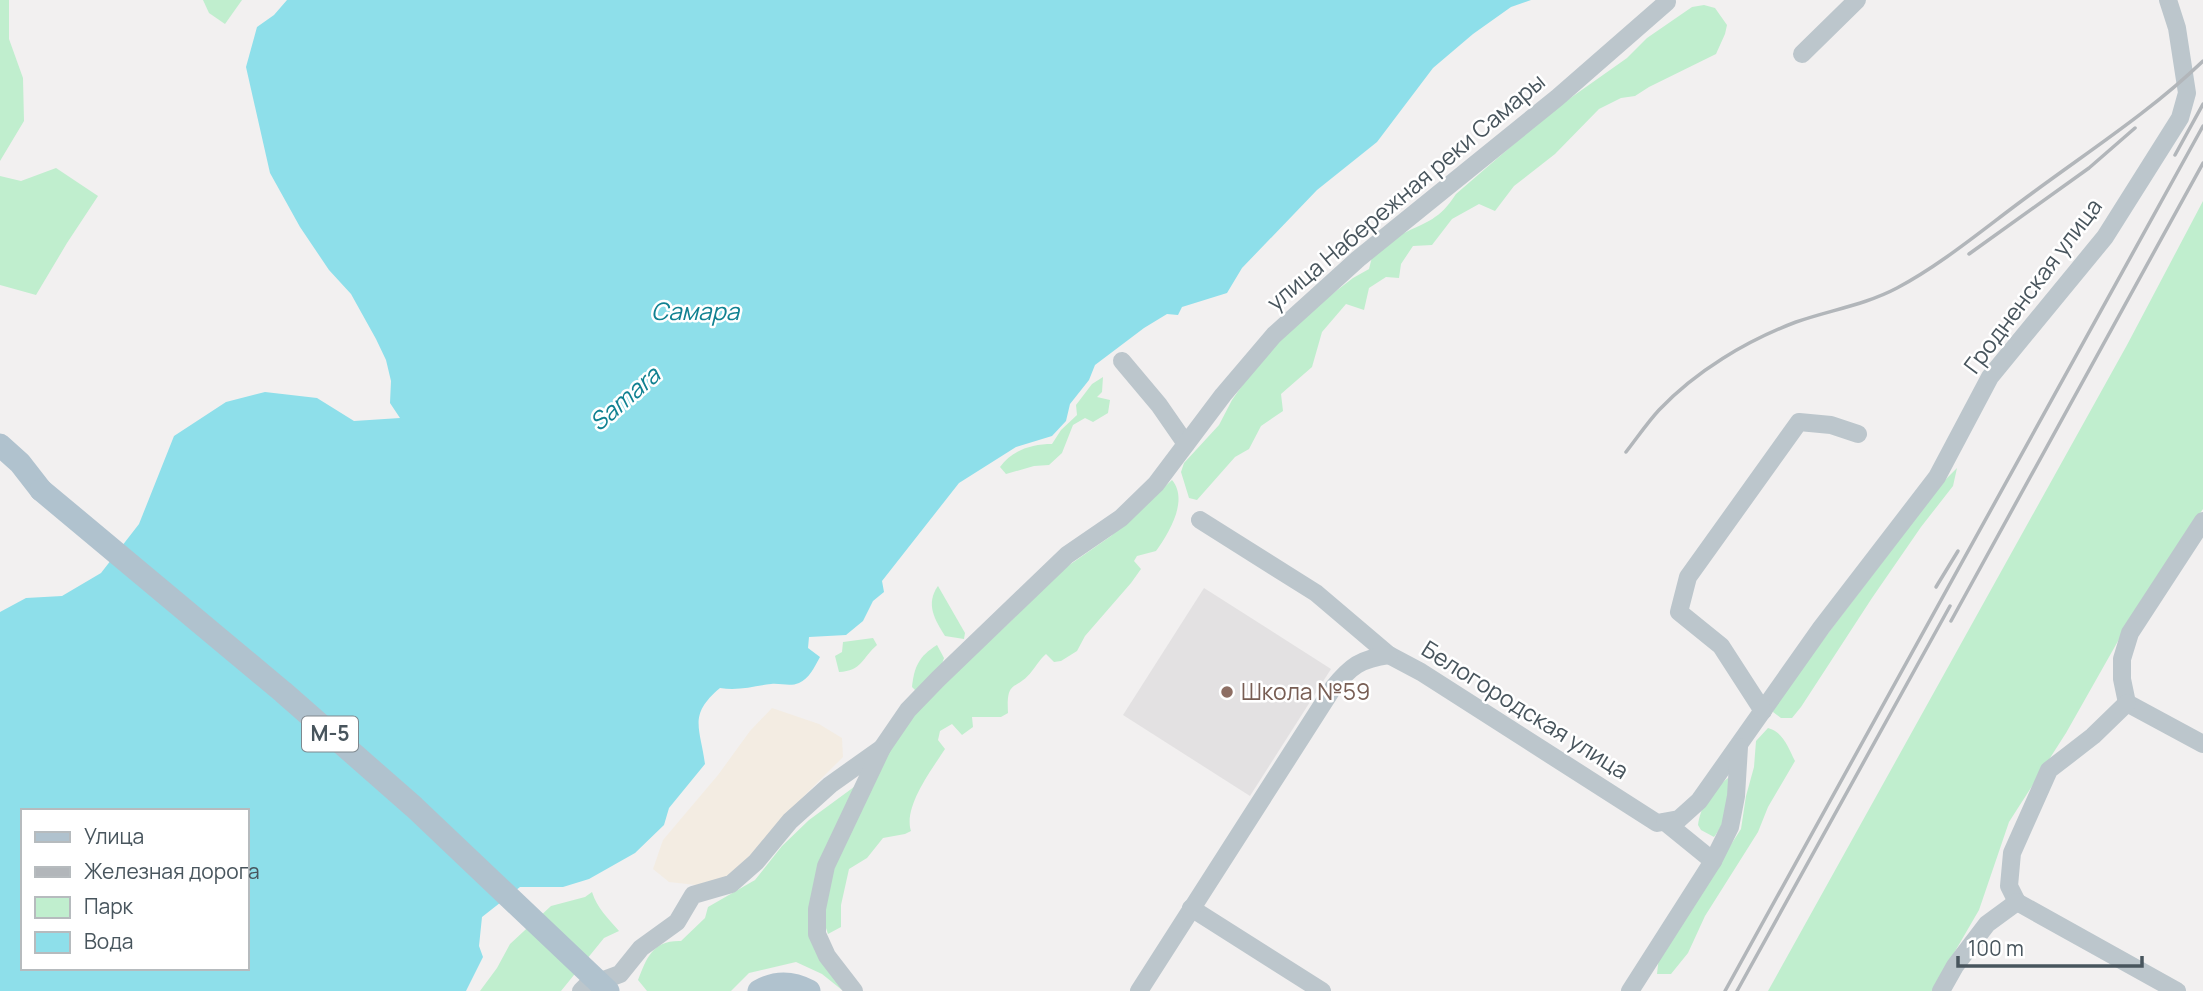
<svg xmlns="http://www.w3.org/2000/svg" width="2203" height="991" viewBox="0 0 2203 991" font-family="Manrope,sans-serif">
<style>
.education{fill:#e3e1e2}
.green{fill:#c0eece}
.sand{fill:#f3ece2}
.water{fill:#8edfea;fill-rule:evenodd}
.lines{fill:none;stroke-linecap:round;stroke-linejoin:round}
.minor{stroke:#bcc6cc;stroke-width:18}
.major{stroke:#b0c2ce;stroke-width:23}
.rail{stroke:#b2b6ba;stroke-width:3.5}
.major-bridge{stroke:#b0c2ce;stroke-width:23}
.education-dot{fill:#8d6e63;stroke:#fff;stroke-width:2.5}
.labels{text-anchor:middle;stroke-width:5;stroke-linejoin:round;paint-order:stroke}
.shield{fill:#fff;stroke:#7f888e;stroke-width:2}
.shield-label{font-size:21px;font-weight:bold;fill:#48555d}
.street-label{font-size:23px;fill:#48555d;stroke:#fff}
.education-label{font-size:23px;fill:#785e54;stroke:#fff;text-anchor:start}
.water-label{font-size:24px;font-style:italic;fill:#108191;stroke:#fff}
</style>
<rect width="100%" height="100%" fill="#f2f0f0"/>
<!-- education -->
<polygon class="education" points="1204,588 1331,669 1250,796 1123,715"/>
<!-- green -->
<g class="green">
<polygon points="0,0 9,0 9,39 23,78 24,121 0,161"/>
<polygon points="203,0 242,0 225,24 209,13"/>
<path d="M 1704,5 L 1715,8 L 1727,25 L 1725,34 L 1716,54 L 1649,87 L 1635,96 L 1621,98 L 1599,109 L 1555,154 L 1514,186 L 1495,211 L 1479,204 L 1452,219 L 1432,245 L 1413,246 L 1401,264 L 1399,278 L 1386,277 L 1369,288 L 1364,310 L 1346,304 L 1322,332 L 1312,367 L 1281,394 L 1283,411 L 1261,426 L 1249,449 L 1235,457 L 1197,500 L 1189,498 L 1181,472 L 1184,463 L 1219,425 L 1232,400 L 1254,369 L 1297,321 L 1353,278 L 1369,269 L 1373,253 C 1383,247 1392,239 1402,234 C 1428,221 1439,220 1456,194 L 1552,111 L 1627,58 L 1647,38 L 1692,7 Z"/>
<polygon points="56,168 98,196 67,243 36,295 0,285 0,176 21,181"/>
<polygon points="2203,201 2203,509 2135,611 2066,733 2009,822 1979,910 1932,991 1768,991 2127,345"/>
<path d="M 1103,377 L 1102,392 L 1097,397 L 1110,400 L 1108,413 L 1093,422 L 1085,418 L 1073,425 L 1062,453 L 1049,465 L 1034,466 L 1006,474 L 1000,467 C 1012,450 1032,444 1052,444 L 1061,430 L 1077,415 L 1076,405 L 1092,384 Z"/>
<polygon points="1957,468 1953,486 1921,527 1872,598 1801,707 1792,718 1781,718 1773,712 1775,703 1944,481"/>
<path d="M 1172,480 C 1189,500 1169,533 1156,551 L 1137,556 L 1134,561 L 1141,569 L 1131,583 L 1085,636 L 1077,651 L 1061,661 L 1054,662 L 1046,654 C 1040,659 1037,665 1032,671 C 1016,692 1006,678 1008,713 L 1001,717 L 972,717 L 973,727 L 962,735 L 952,724 L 940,731 L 938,740 L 945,749 C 932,769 903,807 911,831 L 905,834 L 883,838 L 867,858 L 849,869 L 841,905 L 841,927 L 828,934 L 822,916 L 829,880 L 844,842 L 880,765 L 917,708 L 1011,621 L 1052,577 L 1111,536 Z"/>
<path d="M 938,586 L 965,633 L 964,639 L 945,636 C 935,620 925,604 938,586 Z"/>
<path d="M 873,638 L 877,645 C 862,658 862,671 839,672 L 835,656 L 842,652 L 843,642 Z"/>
<path d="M 937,645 L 944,658 L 941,667 L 916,691 L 912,687 C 914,667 919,656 937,645 Z"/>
<path d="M 1768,728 C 1783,732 1788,747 1795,761 L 1768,807 L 1758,832 L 1705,916 L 1688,953 L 1671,974 L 1657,974 L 1659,956 L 1741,829 L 1746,796 L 1754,767 L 1756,741 Z"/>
<path d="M 873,773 L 811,898 L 842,990 L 822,974 L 796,962 L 749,973 L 731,991 L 647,991 L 638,980 C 647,957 653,940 681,941 L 705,918 L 708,907 L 755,880 L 782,846 L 809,820 Z"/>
<path d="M 1728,778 C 1735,796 1725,823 1714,837 L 1701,830 L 1698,825 C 1700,806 1713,790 1728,778 Z"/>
<path d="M 592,892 C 597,908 608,918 619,931 L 604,938 L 561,991 L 480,991 L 497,968 L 510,944 L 551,906 L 585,897 Z"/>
</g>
<!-- sand -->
<polygon class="sand" points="772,708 819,724 842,738 843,757 804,796 753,856 714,887 669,882 653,869 663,840 718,775 750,731"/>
<!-- water -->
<path class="water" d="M 287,0 L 1531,0 L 1511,7 L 1473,34 L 1433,68 L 1377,142 L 1317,190 L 1242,268 L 1227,293 L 1182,307 L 1178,315 L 1167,314 L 1144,328 L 1095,365 L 1089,380 L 1070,404 L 1066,421 L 1052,436 L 1016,447 L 959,483 L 882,581 L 884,592 L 873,601 L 863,621 L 846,635 L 809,637 L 808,648 L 820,657 C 815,666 809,679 799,683 C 790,687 781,683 771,684 C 753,686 739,691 720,688 C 688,715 700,727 705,764 L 669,808 L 664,825 L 635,853 L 589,879 L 563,887 L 520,887 L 482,917 L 479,946 L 483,957 L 466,991 L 0,991 L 0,612 L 26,598 L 62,596 L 101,573 L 139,524 L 174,436 L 226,402 L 265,392 L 317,398 L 354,421 L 400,418 L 390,403 L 391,381 L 386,360 L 376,339 L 351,294 L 329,270 L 300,227 L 270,173 L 246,67 L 257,27 L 274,15 ZM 23,811 L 247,811 L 247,968 L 23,968 Z"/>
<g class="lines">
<!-- minor -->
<g class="minor">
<polyline points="1802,54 1857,0"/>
<polyline points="1122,361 1159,405 1186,444"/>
<polyline points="1200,520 1316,593 1389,655 1421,672 1657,823 1679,819 1699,801 1821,628 1937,477 1990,377 2105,237 2180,118 2187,93 2177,28 2168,0"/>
<polyline points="2127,703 2122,679 2122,659 2130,633 2203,521"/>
<polyline points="2127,703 2203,744"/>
<polyline points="1763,711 1721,646 1679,612 1688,577 1799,422 1831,425 1858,434"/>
<polyline points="1665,822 1713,861"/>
<polyline points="2017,902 2009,886 2012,853 2049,770 2093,736 2127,703"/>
<polyline points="2017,902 2177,991"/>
<polyline points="1191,908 1322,991"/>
<polyline points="581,991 585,987 620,974 641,948 677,922 693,895 731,884 756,862 790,821 830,785 882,748 908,710 938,679 1067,555 1121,518 1156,484 1223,395 1274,335 1358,259 1557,98 1667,2"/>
<polyline points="854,991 827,956 817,934 817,909 826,866 882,748"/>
<path d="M 1139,991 L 1333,688 C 1351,666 1360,659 1389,655"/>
<polyline points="1630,991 1713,861 1730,827 1736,796 1739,747"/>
<polyline points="1941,991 1955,966 1987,924 2017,902"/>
</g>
<!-- major -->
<g class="major">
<polyline points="0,445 20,463 41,490"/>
<path d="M 759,991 C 775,982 792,982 809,991"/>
</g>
<!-- rail -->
<g class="rail">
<polyline points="2175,155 2203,104"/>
<polyline points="1969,254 2089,168 2135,128"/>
<path d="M 1626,452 C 1637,438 1647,423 1659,410 C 1696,371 1746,341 1796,322 C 1830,310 1865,305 1897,288 C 1944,263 1987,226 2031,194 C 2089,151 2151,111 2203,61"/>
<polyline points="1936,587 1958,551"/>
<polyline points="1951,621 2203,163"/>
<polyline points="1725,991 2203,126"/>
<polyline points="1737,991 1950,606"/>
</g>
<!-- major-bridge -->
<polyline class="major-bridge" points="41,490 283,692 414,807 608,991"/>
</g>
<!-- markers -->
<circle class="education-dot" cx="1227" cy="692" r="7"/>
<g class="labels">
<!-- shield labels -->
<rect class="shield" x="302" y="716.5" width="56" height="35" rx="5"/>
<g class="shield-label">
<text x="330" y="741">М-5</text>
</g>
<!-- street labels -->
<g class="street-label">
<text transform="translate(1406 192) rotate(-40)" y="8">улица Набережная реки Самары</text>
<text transform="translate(2033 286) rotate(-53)" y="8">Гродненская улица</text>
<text transform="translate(1525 710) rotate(32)" y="8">Белогородская улица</text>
</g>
<!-- education labels -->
<g class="education-label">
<text x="1241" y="700">Школа №59</text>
</g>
<!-- water labels -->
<g class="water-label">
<text x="695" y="320">Самара</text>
<text transform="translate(625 399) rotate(-41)" y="8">Samara</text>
</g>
</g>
<!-- legend -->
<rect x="21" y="809" width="228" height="161" fill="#ffffff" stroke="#b6bbbe" stroke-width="2"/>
<rect x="35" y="832" width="35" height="10" fill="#b0c2ce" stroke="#b6bbbe" stroke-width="2"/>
<text x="84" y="844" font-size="21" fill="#48555d">Улица</text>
<rect x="35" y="867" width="35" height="10" fill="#b2b6ba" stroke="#b6bbbe" stroke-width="2"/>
<text x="84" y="879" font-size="21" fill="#48555d">Железная дорога</text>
<rect x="35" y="897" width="35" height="21" fill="#c0eece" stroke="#b6bbbe" stroke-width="2"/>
<text x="84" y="914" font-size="21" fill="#48555d">Парк</text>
<rect x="35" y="932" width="35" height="21" fill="#8edfea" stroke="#b6bbbe" stroke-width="2"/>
<text x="84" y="949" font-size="21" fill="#48555d">Вода</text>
<!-- scale -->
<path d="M1958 956v10h184v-10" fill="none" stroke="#48555d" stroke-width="3.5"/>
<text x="1968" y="956" font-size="21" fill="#48555d" stroke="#ffffff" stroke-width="5" paint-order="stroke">100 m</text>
</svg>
